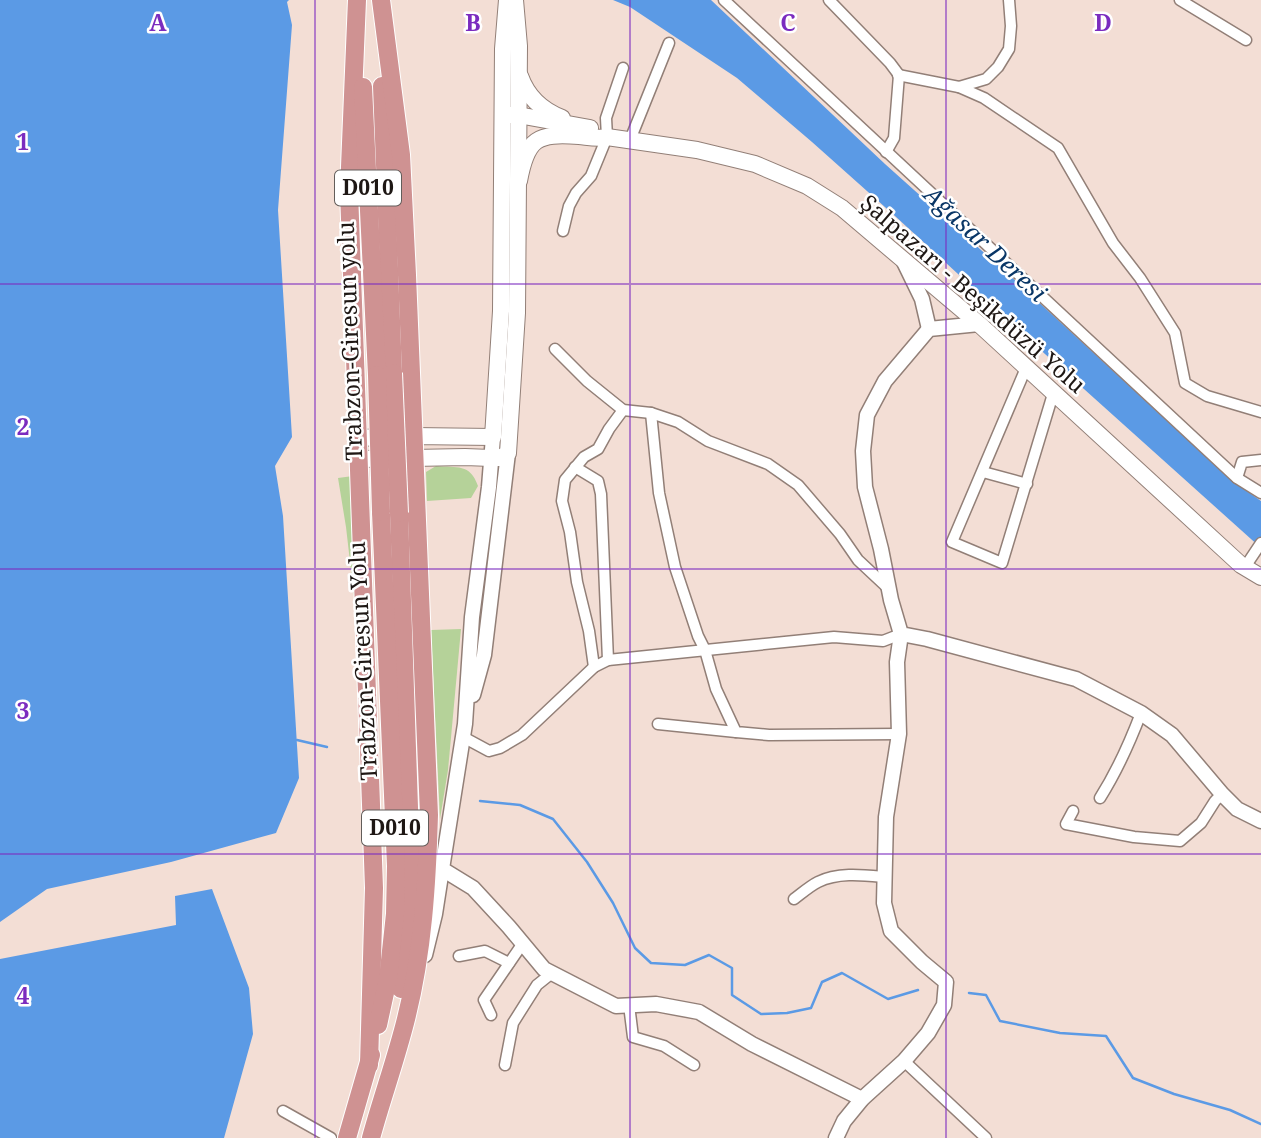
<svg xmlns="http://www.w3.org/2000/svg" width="1261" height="1138" viewBox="0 0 1261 1138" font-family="'Noto Serif',serif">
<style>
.green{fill:#b5d299}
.water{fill:#5b9ae5}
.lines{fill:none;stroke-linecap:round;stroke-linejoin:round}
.stream{stroke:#5b9ae5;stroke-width:2.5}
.minor-casing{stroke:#927f77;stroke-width:13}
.tertiary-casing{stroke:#927f77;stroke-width:17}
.secondary-casing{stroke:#927f77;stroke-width:18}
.trunk-casing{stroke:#fff;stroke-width:20}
.minor{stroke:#fff;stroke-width:10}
.tertiary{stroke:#fff;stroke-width:14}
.secondary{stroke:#fff;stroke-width:16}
.trunk{stroke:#cf9292;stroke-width:18}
.trunk-bridge-casing{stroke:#fff;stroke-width:20;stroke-linecap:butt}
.trunk-bridge{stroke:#cf9292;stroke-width:18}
.grid{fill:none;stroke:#7b2cbf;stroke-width:2;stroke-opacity:0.55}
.labels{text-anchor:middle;stroke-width:5;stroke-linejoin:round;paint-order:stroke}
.shield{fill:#fff;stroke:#625d5a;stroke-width:2}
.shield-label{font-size:21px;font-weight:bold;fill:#1e1714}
.street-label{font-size:23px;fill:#1e1714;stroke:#fff}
.water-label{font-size:24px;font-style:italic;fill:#093666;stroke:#fff}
.grid-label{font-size:23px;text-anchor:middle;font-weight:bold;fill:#7b2cbf;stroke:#fff;stroke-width:5;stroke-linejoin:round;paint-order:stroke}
</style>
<rect width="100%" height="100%" fill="#f3ded5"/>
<!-- green -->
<g class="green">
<path d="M 436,466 C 457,468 470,463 478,486 L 471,498 L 427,501 L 426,472 Z"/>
<polygon points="353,476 356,614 346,527 338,478"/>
<polygon points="461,629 448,770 440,819 431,630"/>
</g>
<!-- water -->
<g class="water">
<polygon points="0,0 289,0 287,2 292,25 278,210 292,437 275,466 283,516 299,778 276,833 171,862 47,889 0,922"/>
<polygon points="613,0 711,0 885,164 1019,284 1230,479 1261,501 1261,548 1045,354 895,216 812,142 737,78 630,7"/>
<polygon points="212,889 249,988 253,1034 224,1138 0,1138 0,959 176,925 175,896"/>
</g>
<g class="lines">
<!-- stream -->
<g class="stream">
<polyline points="297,740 327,747"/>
<polyline points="480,801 520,805 553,819 587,862 613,903 635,948 651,963 685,965 709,955 732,968 732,995 761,1014 787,1013 811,1008 822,982 842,973 888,999 918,990"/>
<polyline points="969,993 986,995 1000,1021 1060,1033 1106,1036 1133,1078 1174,1094 1230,1110 1261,1124"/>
</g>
<defs>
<g id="minor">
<polyline points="724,0 1237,478 1261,493"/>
<polyline points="829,0 890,63 899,75 894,138 886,152"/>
<polyline points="1180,0 1246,40"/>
<polyline points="898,75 959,87 986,79 998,67 1009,49 1011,26 1009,0"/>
<polyline points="959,87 984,98 1058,148 1113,243 1140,278 1175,333 1185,383 1207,396 1261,412"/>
<polyline points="630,140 669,43"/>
<polyline points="563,231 569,206 576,193 591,176 607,137 606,118 623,68"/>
<polyline points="555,349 587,381 623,410 651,413 678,422 708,441 768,464 798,485 840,534 858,560 889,589"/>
<polyline points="1026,368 952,542 1002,563 1053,394"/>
<polyline points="651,413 659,493 675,567 698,636 705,650 716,689 736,732 769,735 899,734"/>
<polyline points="575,467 598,481 601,494 608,660"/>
<polyline points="983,472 1027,484"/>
<polyline points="1237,478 1242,462 1261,460"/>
<polyline points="1245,567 1261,543"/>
<polyline points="594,667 589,631 577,582 570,532 562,501 565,480 584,457 598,449 609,429 623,410"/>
<polyline points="658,724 736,732"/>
<polyline points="463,737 489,751 500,748 522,735 594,667 608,660 834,637 883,641 901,634"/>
<path d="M 1100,798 C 1117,771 1130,742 1141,713"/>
<polyline points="1073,811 1066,824 1134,837 1180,841 1201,823 1215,801 1222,794"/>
<path d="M 794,899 C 802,893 810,886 818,882 C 838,872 863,875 885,877"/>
<polyline points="459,956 485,951 509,963"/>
<polyline points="629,1005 633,1037 664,1046 694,1065"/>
<polyline points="491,1015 484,1000 523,943"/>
<polyline points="904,1061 986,1138"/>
<polyline points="505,1065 513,1023 537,985 552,973"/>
<polyline points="283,1111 331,1138"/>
</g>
<g id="tertiary">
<polyline points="903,260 922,299 929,329"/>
<polyline points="979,324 929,329 885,381 867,415 863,451 865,487 881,549 891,600 901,634 927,639 1076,679 1141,713 1172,735 1222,794 1237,809 1261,821"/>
<polyline points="493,437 489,487 472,617 465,724 442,869 473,888 509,927 544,969 616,1006 656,1004 699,1012 752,1044 862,1099"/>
<polyline points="473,695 484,655 508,453"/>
<polyline points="425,955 435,914 442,869"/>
<polyline points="836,1138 844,1121 862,1099 904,1061 928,1033 944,1005 946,982 922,962 891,931 884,903 886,817 899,734 897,662 901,634"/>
</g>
<g id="secondary">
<path d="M 520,76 C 527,96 541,110 562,118"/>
<polyline points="509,115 518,115 590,128"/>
<path d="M 519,181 C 527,138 537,133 579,136 C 589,137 597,139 607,137 L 697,150 L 755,164 L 807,186 L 842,208 L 979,324 L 1241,565 L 1261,577"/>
<polyline points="358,438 413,436 493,437 501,311 503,49 507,0"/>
<polyline points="360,459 465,457 491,458 500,458 508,453 517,313 519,46 515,0"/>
</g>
<g id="trunk">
<polyline points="357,0 349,191 374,888 369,1065"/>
<polyline points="382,86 393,373"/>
<polyline points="363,87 377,375"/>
<polyline points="399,513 411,866 401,989"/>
<polyline points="378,1025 388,979 395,914 396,866 381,512"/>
<polyline points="347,1138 371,1055"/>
<path d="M 371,1138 C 382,1098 396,1059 406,1019 C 423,952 427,883 429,815 L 407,275 L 401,155 L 381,0"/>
</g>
</defs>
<!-- minor casing -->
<use href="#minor" class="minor-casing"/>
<!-- tertiary casing -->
<use href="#tertiary" class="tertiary-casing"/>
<!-- secondary casing -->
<use href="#secondary" class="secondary-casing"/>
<!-- trunk casing -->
<use href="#trunk" class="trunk-casing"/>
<!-- minor -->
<use href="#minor" class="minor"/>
<!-- tertiary -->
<use href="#tertiary" class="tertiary"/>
<!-- secondary -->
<use href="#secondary" class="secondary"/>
<!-- trunk -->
<use href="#trunk" class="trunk"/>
<defs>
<g id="trunk-bridge">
<polyline points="393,373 399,513"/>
<polyline points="377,375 381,512"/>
</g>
</defs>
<!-- trunk-bridge casing -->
<use href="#trunk-bridge" class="trunk-bridge-casing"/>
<!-- trunk-bridge -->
<use href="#trunk-bridge" class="trunk-bridge"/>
</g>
<!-- grid -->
<path class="grid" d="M 315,0 L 315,1138M 630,0 L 630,1138M 946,0 L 946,1138M 0,284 L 1261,284M 0,569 L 1261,569M 0,854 L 1261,854"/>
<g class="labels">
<!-- shield labels -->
<g class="shield">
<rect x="335" y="170.5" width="66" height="35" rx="5"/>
<rect x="362" y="810.5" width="66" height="35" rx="5"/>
</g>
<g class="shield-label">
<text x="368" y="195">D010</text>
<text x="395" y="835">D010</text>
</g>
<!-- street labels -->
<g class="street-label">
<text transform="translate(973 294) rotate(41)" y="8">Şalpazarı - Beşikdüzü Yolu</text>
<text transform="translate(350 341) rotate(-92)" y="8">Trabzon-Giresun yolu</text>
<text transform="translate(363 661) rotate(-93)" y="8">Trabzon-Giresun Yolu</text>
</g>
<!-- water labels -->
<g class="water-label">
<text transform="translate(985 244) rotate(43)" y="8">Ağasar Deresi</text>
</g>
</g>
<g class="grid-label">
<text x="158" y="31">A</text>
<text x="473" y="31">B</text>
<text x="788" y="31">C</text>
<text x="1103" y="31">D</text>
<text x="23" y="150">1</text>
<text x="23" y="435">2</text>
<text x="23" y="719">3</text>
<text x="23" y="1004">4</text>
</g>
</svg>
